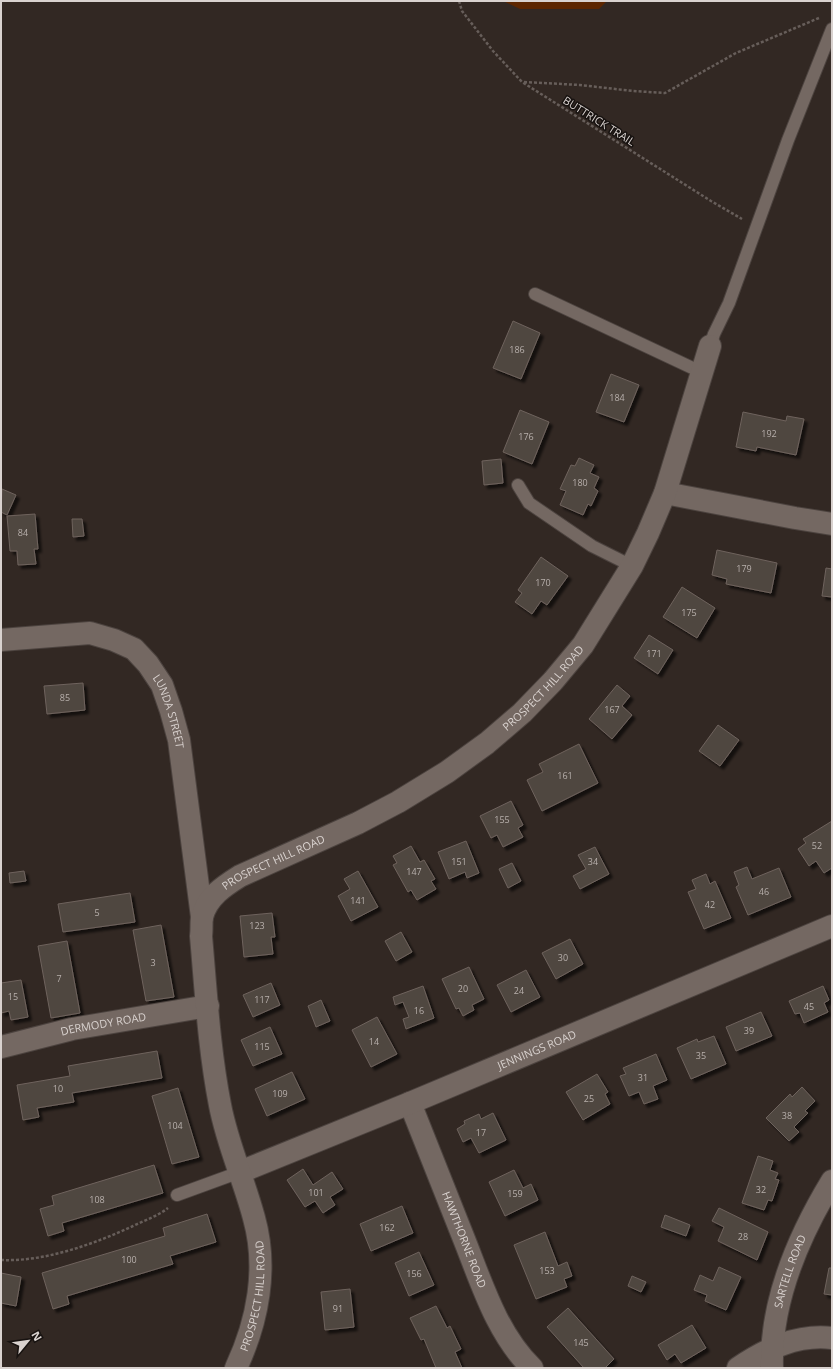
<svg xmlns="http://www.w3.org/2000/svg" width="833" height="1369" viewBox="0 0 833 1369" font-family="'Open Sans',sans-serif">
<style>
.green{fill:#5d2600}
.building{fill:#504640;stroke:#6e635d;filter:url(#shadow)}
.lines{fill:none;stroke-linecap:round;stroke-linejoin:round}
.service-casing{stroke:#4c433f;stroke-width:14}
.minor-casing{stroke:#4c433f;stroke-width:24}
.path{stroke:#675e5a;stroke-width:2.5;stroke-dasharray:3 2;stroke-linecap:butt}
.service{stroke:#746862;stroke-width:12}
.minor{stroke:#746862;stroke-width:22}
.labels{text-anchor:middle;stroke-width:3;stroke-linejoin:round;paint-order:stroke}
.number-label{font-size:9px;fill:#b7afab}
.street-label{font-size:11px;fill:#d9d2cf;stroke:#171210}
</style>
<defs>
<filter id="shadow"><feDropShadow dx="3.5" dy="3.5" stdDeviation="1" flood-color="#0009"/></filter>
</defs>
<rect width="100%" height="100%" fill="#322823"/>
<!-- green -->
<polygon class="green" points="503,1 607,1 599,9 520,9"/>
<!-- building -->
<g class="building">
<polygon points="513,321 540,333 521,379 493,368"/>
<polygon points="611,374 639,385 624,422 596,412"/>
<polygon points="520,410 549,422 532,464 503,452"/>
<polygon points="743,412 786,421 787,416 804,419 796,455 757,447 756,451 736,447"/>
<polygon points="579,458 594,465 590,473 599,477 594,488 598,491 591,506 588,504 583,515 560,505 566,491 560,489 571,465 575,466"/>
<polygon points="501,459 503,483 484,485 482,461"/>
<polygon points="2,489 16,495 7,515 1,512"/>
<polygon points="35,514 38,549 34,549 36,564 18,565 17,551 10,551 7,516"/>
<polygon points="72,519 82,519 84,536 73,537"/>
<polygon points="717,550 777,563 771,593 726,584 727,579 712,575"/>
<polygon points="541,557 568,576 547,605 541,601 532,614 515,602 522,593 518,590"/>
<polygon points="826,568 832,569 832,597 822,596"/>
<polygon points="682,587 715,608 697,638 663,617"/>
<polygon points="649,635 673,650 658,674 634,658"/>
<polygon points="83,683 85,710 47,714 44,686"/>
<polygon points="617,685 630,696 622,706 632,715 612,739 589,719"/>
<polygon points="718,725 739,740 720,766 699,751"/>
<polygon points="579,744 598,783 542,811 527,780 543,772 539,764"/>
<polygon points="511,801 523,825 518,828 523,837 503,847 497,835 491,838 480,816"/>
<polygon points="832,821 832,868 824,873 816,861 809,866 798,849 806,843 803,839"/>
<polygon points="466,841 479,873 467,878 465,872 449,879 438,852"/>
<polygon points="411,846 420,862 424,860 435,879 431,881 436,889 417,900 411,890 408,892 393,865 397,863 393,856"/>
<polygon points="595,847 609,874 580,889 573,876 586,869 578,855"/>
<polygon points="512,863 521,881 508,888 499,869"/>
<polygon points="747,867 752,879 779,868 791,897 748,915 736,887 739,885 734,872"/>
<polygon points="24,871 26,881 10,883 9,873"/>
<polygon points="358,871 378,907 351,921 338,896 350,889 344,879"/>
<polygon points="706,874 710,884 715,881 731,918 704,929 688,892 696,889 692,880"/>
<polygon points="130,893 135,922 63,932 58,904"/>
<polygon points="272,913 275,937 271,937 273,954 244,957 240,916"/>
<polygon points="161,925 174,997 146,1001 133,930"/>
<polygon points="401,932 412,952 396,961 385,941"/>
<polygon points="570,939 583,964 556,979 542,953"/>
<polygon points="67,941 80,1013 51,1018 38,946"/>
<polygon points="469,967 484,999 472,1005 474,1010 463,1016 459,1008 456,1009 442,979"/>
<polygon points="526,970 540,997 511,1012 497,985"/>
<polygon points="21,980 28,1017 11,1020 9,1011 1,1013 1,983"/>
<polygon points="271,983 280,1005 253,1017 243,995"/>
<polygon points="423,986 434,1018 406,1029 403,1019 409,1017 403,1002 395,1005 393,997"/>
<polygon points="823,986 829,1000 824,1003 828,1012 804,1023 800,1013 795,1014 789,1001"/>
<polygon points="321,1000 330,1021 316,1027 308,1006"/>
<polygon points="761,1012 772,1036 736,1051 726,1027"/>
<polygon points="377,1017 397,1054 371,1067 352,1030"/>
<polygon points="270,1027 282,1054 253,1066 241,1040"/>
<polygon points="714,1036 726,1064 691,1079 677,1048 697,1039 698,1042"/>
<polygon points="157,1051 162,1078 72,1093 74,1102 37,1108 39,1117 23,1120 17,1085 70,1076 68,1066"/>
<polygon points="656,1054 667,1080 653,1086 658,1099 644,1104 639,1092 629,1096 620,1076 626,1074 623,1068"/>
<polygon points="292,1072 305,1099 267,1116 255,1089"/>
<polygon points="597,1074 608,1092 605,1094 610,1104 583,1120 566,1092"/>
<polygon points="802,1087 815,1101 805,1111 808,1113 794,1127 799,1132 789,1141 766,1118 790,1094 792,1097"/>
<polygon points="178,1088 199,1157 172,1164 152,1096"/>
<polygon points="493,1113 506,1140 479,1153 471,1138 463,1142 457,1129 465,1124 464,1121 479,1114 481,1119"/>
<polygon points="758,1156 773,1161 770,1170 778,1173 775,1179 779,1180 772,1201 768,1200 764,1210 742,1203"/>
<polygon points="154,1165 163,1193 62,1223 64,1231 48,1236 40,1209 54,1205 52,1196"/>
<polygon points="303,1169 313,1185 332,1172 343,1189 330,1197 335,1205 323,1213 315,1201 305,1207 287,1180"/>
<polygon points="514,1170 523,1188 531,1184 538,1200 505,1216 489,1182"/>
<polygon points="402,1206 413,1233 371,1251 360,1224"/>
<polygon points="719,1208 768,1232 757,1260 718,1241 724,1227 712,1221"/>
<polygon points="207,1214 216,1242 170,1256 173,1264 67,1296 69,1304 53,1309 42,1273 165,1236 163,1228"/>
<polygon points="665,1215 690,1225 686,1236 661,1227"/>
<polygon points="545,1232 558,1266 567,1262 572,1276 564,1279 567,1287 536,1299 514,1245"/>
<polygon points="419,1252 434,1285 409,1296 395,1263"/>
<polygon points="719,1267 741,1277 726,1310 705,1301 707,1295 694,1290 700,1275 713,1281"/>
<polygon points="829,1268 832,1268 832,1295 824,1294"/>
<polygon points="1,1273 21,1277 16,1306 1,1303"/>
<polygon points="632,1276 646,1282 641,1292 628,1286"/>
<polygon points="350,1289 354,1327 325,1330 321,1292"/>
<polygon points="436,1306 447,1328 450,1326 461,1349 455,1352 462,1368 436,1368 424,1339 421,1340 410,1318"/>
<polygon points="568,1308 614,1359 605,1368 584,1368 547,1327"/>
<polygon points="692,1325 706,1348 681,1363 675,1354 667,1360 658,1345"/>
</g>
<g class="lines">
<defs>
<g id="service">
<polyline points="535,294 701,372"/>
<polyline points="710,346 714,334 729,303 788,140 832,29"/>
<polyline points="518,485 529,503 592,546 632,566"/>
<polyline points="177,1195 240,1172"/>
</g>
<g id="minor">
<polyline points="665,493 795,518 832,524"/>
<path id="s1" d="M 1,640 L 90,633 L 114,640 L 134,649 L 148,664 L 162,685 L 171,711 L 179,740 L 202,917"/>
<path id="s2" d="M 1,1047 L 72,1029 L 208,1006"/>
<path id="s3" d="M 410,1103 C 428,1148 446,1194 464,1239 C 482,1284 497,1334 532,1368"/>
<path id="s4" d="M 240,1172 L 410,1103 L 832,926"/>
<path id="s5" d="M 236,1368 C 258,1321 268,1268 254,1218 C 244,1180 227,1143 220,1105 C 209,1049 206,992 201,936 C 202,930 201,923 202,917 C 207,897 224,886 240,876 L 358,823 L 398,802 L 447,772 L 487,743 L 522,713 L 553,681 L 583,645 L 632,566 L 648,533 L 665,493 L 710,346"/>
<path d="M 738,1368 C 766,1349 797,1334 832,1338"/>
<path id="s6" d="M 772,1368 C 770,1301 798,1237 832,1181"/>
</g>
</defs>
<!-- service casing -->
<use href="#service" class="service-casing"/>
<!-- minor casing -->
<use href="#minor" class="minor-casing"/>
<!-- path -->
<g class="path">
<polyline points="459,1 462,11 493,51 522,82 711,201 742,219"/>
<polyline points="524,82 580,85 633,91 665,93 736,53 819,18"/>
<path d="M 1,1260 C 45,1262 94,1244 133,1226 C 145,1220 158,1216 168,1208"/>
</g>
<!-- service -->
<use href="#service" class="service"/>
<!-- minor -->
<use href="#minor" class="minor"/>
</g>
<g class="labels">
<!-- number labels -->
<g class="number-label">
<text x="517" y="353">186</text>
<text x="617" y="401">184</text>
<text x="769" y="437">192</text>
<text x="526" y="440">176</text>
<text x="580" y="486">180</text>
<text x="23" y="536">84</text>
<text x="744" y="572">179</text>
<text x="543" y="586">170</text>
<text x="689" y="616">175</text>
<text x="654" y="657">171</text>
<text x="65" y="701">85</text>
<text x="612" y="713">167</text>
<text x="565" y="779">161</text>
<text x="502" y="823">155</text>
<text x="817" y="849">52</text>
<text x="459" y="865">151</text>
<text x="593" y="865">34</text>
<text x="414" y="875">147</text>
<text x="764" y="895">46</text>
<text x="358" y="904">141</text>
<text x="710" y="908">42</text>
<text x="97" y="916">5</text>
<text x="257" y="929">123</text>
<text x="563" y="961">30</text>
<text x="153" y="966">3</text>
<text x="59" y="982">7</text>
<text x="463" y="992">20</text>
<text x="519" y="994">24</text>
<text x="13" y="1000">15</text>
<text x="262" y="1003">117</text>
<text x="809" y="1010">45</text>
<text x="419" y="1014">16</text>
<text x="749" y="1034">39</text>
<text x="374" y="1045">14</text>
<text x="262" y="1050">115</text>
<text x="701" y="1059">35</text>
<text x="643" y="1081">31</text>
<text x="58" y="1092">10</text>
<text x="280" y="1097">109</text>
<text x="589" y="1102">25</text>
<text x="787" y="1119">38</text>
<text x="175" y="1129">104</text>
<text x="481" y="1136">17</text>
<text x="761" y="1193">32</text>
<text x="316" y="1196">101</text>
<text x="515" y="1197">159</text>
<text x="97" y="1203">108</text>
<text x="387" y="1231">162</text>
<text x="743" y="1240">28</text>
<text x="129" y="1263">100</text>
<text x="547" y="1274">153</text>
<text x="414" y="1277">156</text>
<text x="338" y="1312">91</text>
<text x="581" y="1346">145</text>
</g>
<!-- street labels -->
<g class="street-label">
<text transform="translate(599 121) rotate(32)" y="4">BUTTRICK TRAIL</text>
<text dy="4" stroke="none"><textPath href="#s5" startOffset="879">PROSPECT HILL ROAD</textPath></text>
<text dy="4" stroke="none"><textPath href="#s1" startOffset="209">LUNDA STREET</textPath></text>
<text dy="4" stroke="none"><textPath href="#s5" startOffset="555">PROSPECT HILL ROAD</textPath></text>
<text dy="4" stroke="none"><textPath href="#s2" startOffset="105">DERMODY ROAD</textPath></text>
<text dy="4" stroke="none"><textPath href="#s4" startOffset="321">JENNINGS ROAD</textPath></text>
<text dy="4" stroke="none"><textPath href="#s3" startOffset="147">HAWTHORNE ROAD</textPath></text>
<text dy="4" stroke="none"><textPath href="#s6" startOffset="99">SARTELL ROAD</textPath></text>
<text dy="4" stroke="none"><textPath href="#s5" startOffset="75">PROSPECT HILL ROAD</textPath></text>
</g>
</g>
<!-- border -->
<rect width="833" height="1369" fill="none" stroke="#d9d2cf" stroke-width="4"/>
<!-- north arrow -->
<g transform="translate(28 1341) rotate(61)" stroke="#171210" stroke-width="3" paint-order="stroke">
<path d="M0-3L7 15L0 10L-7 15Z" fill="#d9d2cf"/>
<text y="-6" font-size="11" font-weight="bold" text-anchor="middle" fill="#d9d2cf">N</text>
</g>
</svg>
